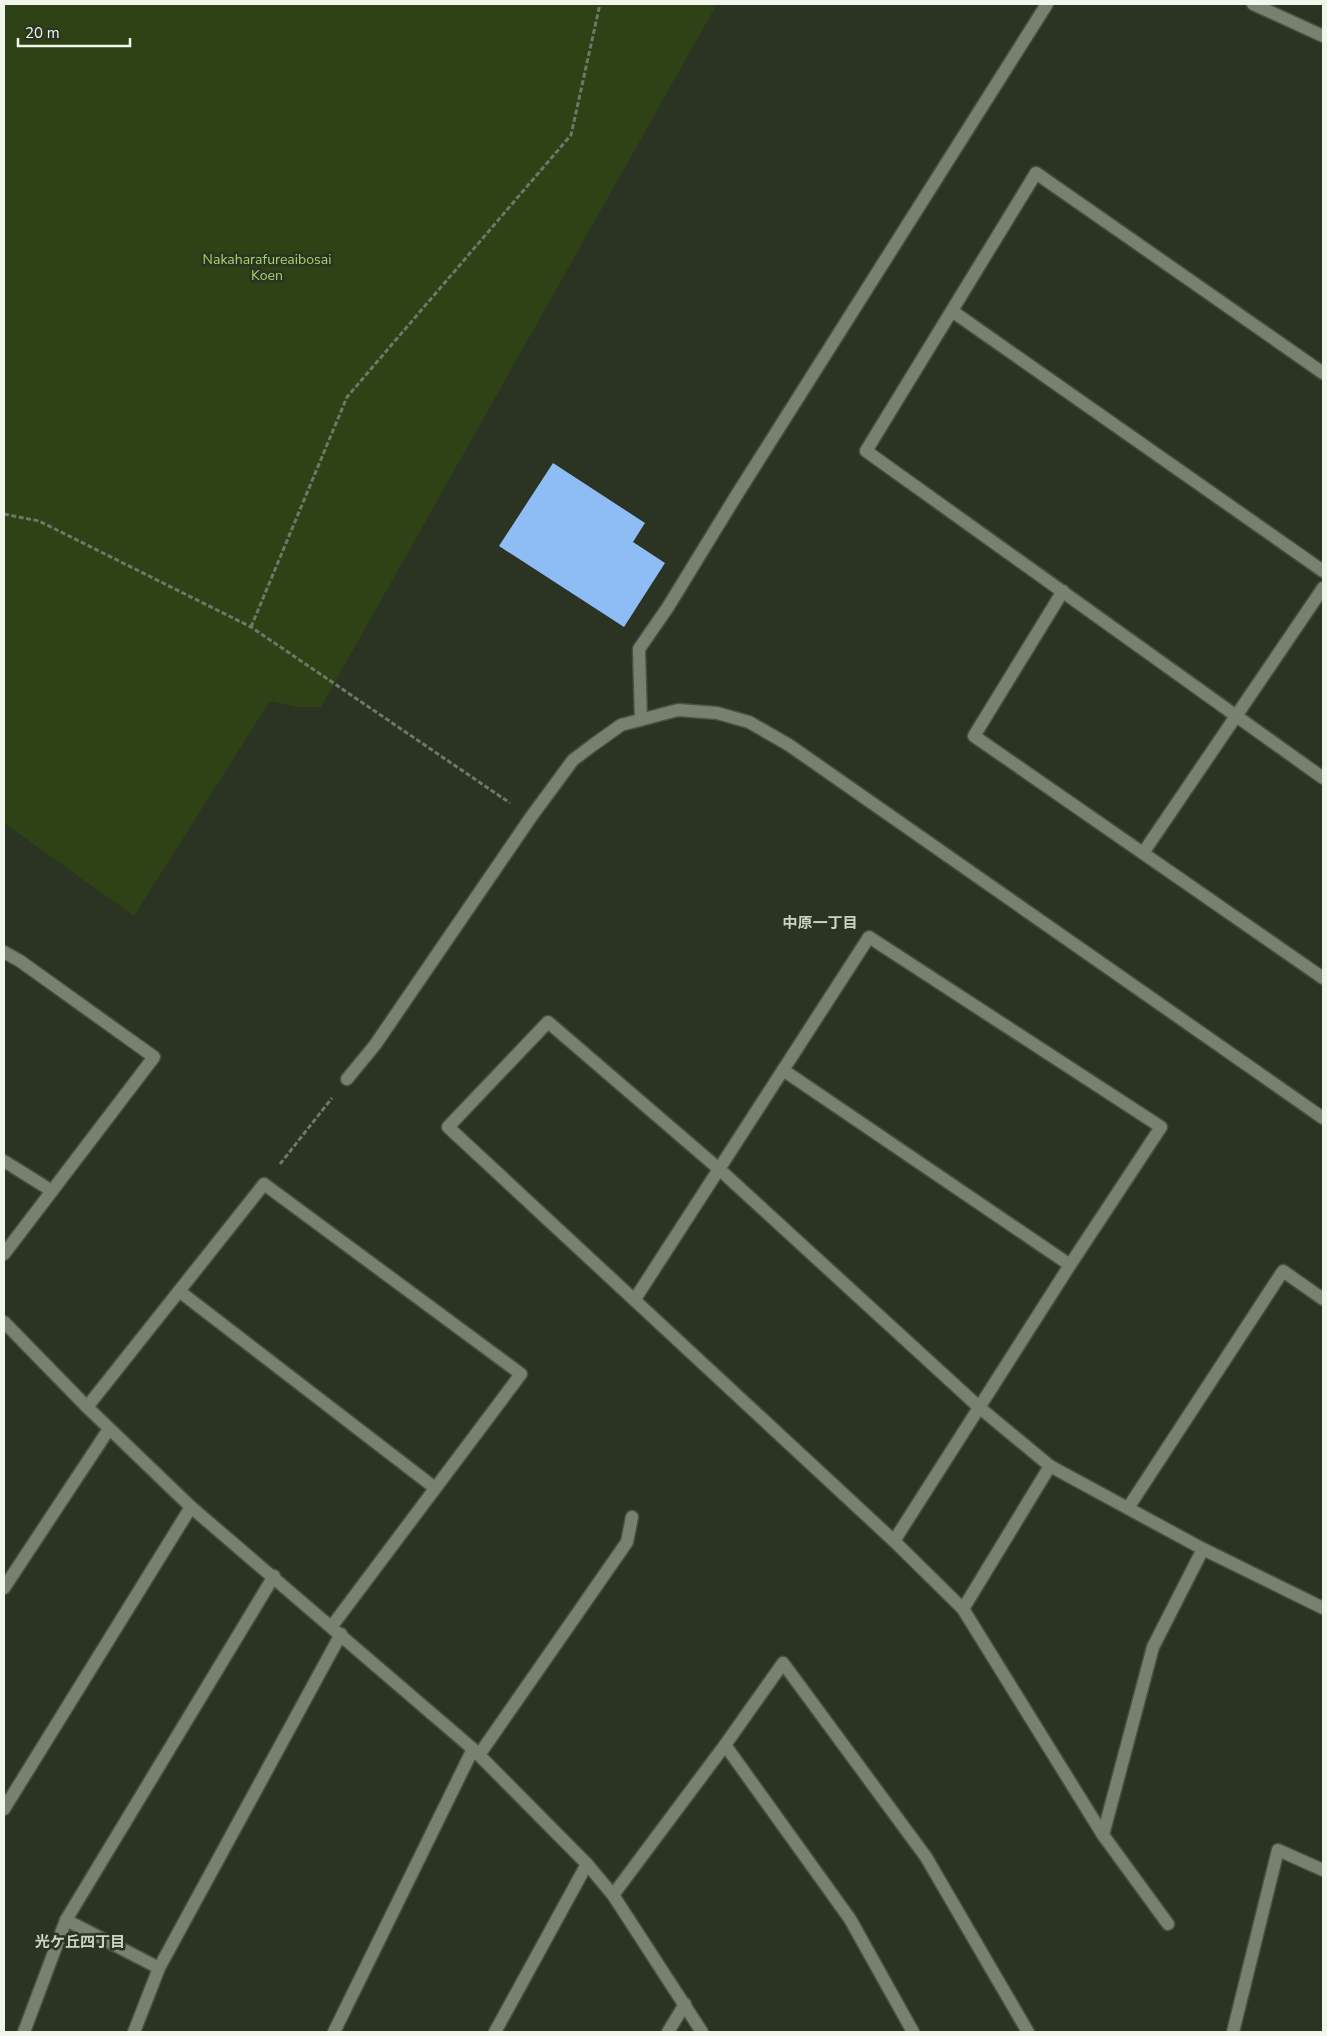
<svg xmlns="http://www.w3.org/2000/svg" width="1327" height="2036" viewBox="0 0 1327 2036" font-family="'Nunito Sans','Noto Sans JP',sans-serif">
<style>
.green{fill:#2e4216}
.building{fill:#8ebdf6}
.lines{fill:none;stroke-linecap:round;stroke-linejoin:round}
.lane-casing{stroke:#485041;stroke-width:15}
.street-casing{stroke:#485041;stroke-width:15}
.secondary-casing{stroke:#485041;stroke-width:15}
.path{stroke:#6f7768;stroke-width:3;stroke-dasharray:5 2.5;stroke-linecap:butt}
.lane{stroke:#77816d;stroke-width:12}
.street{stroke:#77816d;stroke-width:12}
.secondary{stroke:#77816d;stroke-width:12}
.labels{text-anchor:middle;stroke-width:5;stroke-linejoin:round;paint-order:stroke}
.park-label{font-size:14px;fill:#a3d669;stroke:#2b3322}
.neighbourhood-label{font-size:15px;font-weight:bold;fill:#c9d4bf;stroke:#2b3322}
</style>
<rect width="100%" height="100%" fill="#2b3322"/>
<!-- green -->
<polygon class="green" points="4,4 717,4 321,707 296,707 270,701 134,916 4,823"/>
<!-- building -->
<polygon class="building" points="553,463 645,523 633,542 665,563 624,627 499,546"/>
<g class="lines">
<defs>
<g id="lane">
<polyline points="479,1755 627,1542 632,1517"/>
<polyline points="4,1809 191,1507"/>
<polyline points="1233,2032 1278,1850 1323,1870"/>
</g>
<g id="street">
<polyline points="1253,4 1323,36"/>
<polyline points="952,311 1323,571"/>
<polyline points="1323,373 1036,173 866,451 1323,778"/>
<polyline points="1063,591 974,736 1323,978"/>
<polyline points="641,720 639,649 668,607 736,496 1047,4"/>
<polyline points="1143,853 1323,588"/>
<polyline points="4,952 20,961 154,1057 4,1254"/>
<polyline points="783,1070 1070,1265"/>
<polyline points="347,1079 375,1045 531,817 573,760 593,745 621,725 678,710 717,713 749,722 789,745 1323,1118"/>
<polyline points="4,1161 52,1191"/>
<polyline points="179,1291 435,1488"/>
<polyline points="635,1299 869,937 1161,1127 1070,1265 894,1541"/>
<polyline points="87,1407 264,1184 521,1374 332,1626"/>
<polyline points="1128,1508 1283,1271 1323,1299"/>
<polyline points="4,1588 109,1429"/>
<polyline points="963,1609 1050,1466"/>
<polyline points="725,1745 850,1919 913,2032"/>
<polyline points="1103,1835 1153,1647 1203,1549"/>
<polyline points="613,1895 725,1745 783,1663 926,1857 1028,2032"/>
<polyline points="66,1920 159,1968"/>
<polyline points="1168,1924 1103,1835 963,1609 894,1541 448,1127 548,1022 719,1169 980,1408 1050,1466 1203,1549 1323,1608"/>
<polyline points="24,2032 66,1920 274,1576"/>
<polyline points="134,2032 159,1968 341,1634"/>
<polyline points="334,2032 473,1749"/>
<polyline points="495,2032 587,1864"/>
<polyline points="668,2032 685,2004"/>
</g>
<polyline id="secondary" points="4,1322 87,1407 191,1507 473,1749 587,1864 613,1895 702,2032"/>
</defs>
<!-- lane casing -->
<use href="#lane" class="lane-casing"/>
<!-- street casing -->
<use href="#street" class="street-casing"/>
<!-- secondary casing -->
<use href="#secondary" class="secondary-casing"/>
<!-- path -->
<g class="path">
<polyline points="4,514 39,521 251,627 510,803"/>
<polyline points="251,627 347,397 571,135 600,4"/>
<polyline points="280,1164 332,1098"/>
</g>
<!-- lane -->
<use href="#lane" class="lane"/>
<!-- street -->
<use href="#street" class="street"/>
<!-- secondary -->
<use href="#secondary" class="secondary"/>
</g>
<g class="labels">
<!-- park labels -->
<g class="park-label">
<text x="267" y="264">Nakaharafureaibosai<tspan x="267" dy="16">Koen</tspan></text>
</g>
<!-- neighbourhood labels -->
<g class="neighbourhood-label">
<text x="820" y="928">中原一丁目</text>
<text x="80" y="1947">光ケ丘四丁目</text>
</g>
</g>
<!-- border -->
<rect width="1327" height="2036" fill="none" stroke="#f0f6eb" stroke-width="10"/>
<!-- scale -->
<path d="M18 38v8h112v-8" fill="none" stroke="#f0f6eb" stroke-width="2.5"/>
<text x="25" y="38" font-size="15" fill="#f0f6eb" stroke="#2b3322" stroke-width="4" paint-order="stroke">20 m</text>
</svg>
